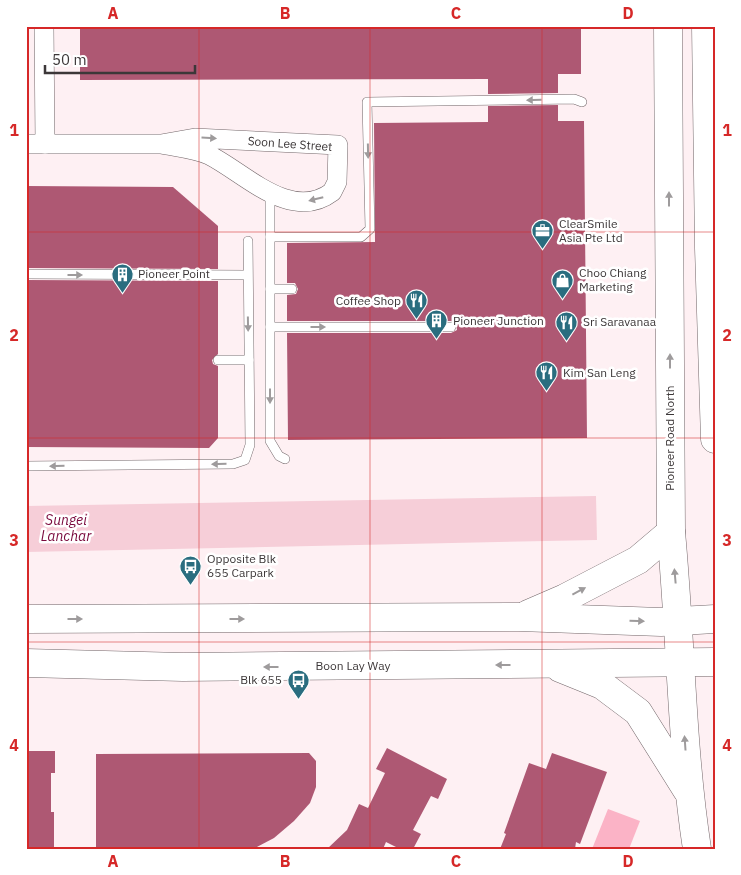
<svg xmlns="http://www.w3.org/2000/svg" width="741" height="875" viewBox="0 0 741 875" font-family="'IBM Plex Sans',sans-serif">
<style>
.green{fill:#fbb3c6}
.water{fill:#f6ced8}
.building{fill:#ae5873}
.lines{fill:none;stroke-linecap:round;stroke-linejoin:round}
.lane-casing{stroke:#73676a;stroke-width:10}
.street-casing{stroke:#73676a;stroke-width:20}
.primary-casing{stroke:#73676a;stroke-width:29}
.lane{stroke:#fff;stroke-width:9}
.street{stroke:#fff;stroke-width:19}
.primary{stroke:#fff;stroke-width:28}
.oneway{fill:#9e9b9c}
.grid{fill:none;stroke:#d62828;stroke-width:1;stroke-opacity:0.55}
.labels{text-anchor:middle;stroke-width:5;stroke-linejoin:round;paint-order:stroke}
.street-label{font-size:12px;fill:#3c3738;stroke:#fff}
.poi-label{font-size:12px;fill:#3c3738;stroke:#fff;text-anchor:start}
.water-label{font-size:14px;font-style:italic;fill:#7a093d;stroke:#fff}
.neatline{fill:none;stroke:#d62828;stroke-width:2}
.grid-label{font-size:16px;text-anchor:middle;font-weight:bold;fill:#d62828}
</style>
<rect width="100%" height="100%" fill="#fef0f3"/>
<!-- green -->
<polygon class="green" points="608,809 640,821 629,849 592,849"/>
<!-- water -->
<polygon class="water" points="596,496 597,540 26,552 26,506"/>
<!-- building -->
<g class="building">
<polygon points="80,26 581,26 581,74 558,74 558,93 488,94 488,79 80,80"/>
<polygon points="558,105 558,121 584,121 587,438 288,440 287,333 451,333 457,330 456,323 451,321 287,321 287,295 296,294 298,289 295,283 287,283 287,243 375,242 374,123 488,122 488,106"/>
<polygon points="26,186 173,187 218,226 218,269 26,268"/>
<polygon points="26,280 218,281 218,354 212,360 213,364 218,366 218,438 209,448 26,447"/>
<polygon points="387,748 447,779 438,799 431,796 413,830 421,834 413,849 400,849 386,842 383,849 327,849 347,830 359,804 368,808 385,773 376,769"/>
<polygon points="26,751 55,751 55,773 51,773 51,812 54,812 54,849 26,849"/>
<polygon points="309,753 316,761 316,787 310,803 294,821 274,838 253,849 96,849 96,754"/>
<polygon points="552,753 607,772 580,844 576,842 575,849 500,849 506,834 504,833 529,763 546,769"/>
</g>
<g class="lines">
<defs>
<g id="lane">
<polyline points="270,193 270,441 279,456 285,459"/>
<polyline points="270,237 361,237 370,229 367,102 574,99 582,102"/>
<polyline points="26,274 247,275"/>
<polyline points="270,289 292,289"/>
<polyline points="270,327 451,327"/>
<polyline points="218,360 249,360"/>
<polyline points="26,466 233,464 245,460 250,445 248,241"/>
</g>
<g id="street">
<polyline points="44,26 45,144"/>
<path d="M 26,144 L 161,144 L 195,138 L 338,145 L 337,182 L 332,192 C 291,223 245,173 209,155 C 195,149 176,147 161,144"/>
</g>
<g id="primary">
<path d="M 668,26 L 671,532 C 681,638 681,744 697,849"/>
<polyline points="706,26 709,248 715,439"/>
<polyline points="528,614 565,598 638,560 671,532"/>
<polyline points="26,619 519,617 661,622 715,619"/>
<polyline points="26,663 183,667 715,662"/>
<polyline points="560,668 602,685 638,712 687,790"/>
</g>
</defs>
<!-- lane casing -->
<use href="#lane" class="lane-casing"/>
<!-- street casing -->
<use href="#street" class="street-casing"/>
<!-- primary casing -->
<use href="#primary" class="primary-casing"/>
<!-- lane -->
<use href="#lane" class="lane"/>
<!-- street -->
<use href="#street" class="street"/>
<!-- primary -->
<use href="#primary" class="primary"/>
</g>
<!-- one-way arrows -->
<defs><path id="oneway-solid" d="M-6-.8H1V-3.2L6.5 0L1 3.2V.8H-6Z" transform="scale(1.25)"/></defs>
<g class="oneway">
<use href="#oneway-solid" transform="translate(534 100) rotate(179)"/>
<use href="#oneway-solid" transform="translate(209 138) rotate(3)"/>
<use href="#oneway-solid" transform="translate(368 151) rotate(89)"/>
<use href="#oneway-solid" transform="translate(316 199) rotate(166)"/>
<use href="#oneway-solid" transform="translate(669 199) rotate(-90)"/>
<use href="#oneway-solid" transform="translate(75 275)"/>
<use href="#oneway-solid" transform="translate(248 324) rotate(89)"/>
<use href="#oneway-solid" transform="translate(318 327)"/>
<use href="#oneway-solid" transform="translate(670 361) rotate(-90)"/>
<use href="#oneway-solid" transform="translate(270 396) rotate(90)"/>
<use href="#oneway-solid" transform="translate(219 464) rotate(179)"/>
<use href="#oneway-solid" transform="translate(57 466) rotate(179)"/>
<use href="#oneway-solid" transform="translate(675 576) rotate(-95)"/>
<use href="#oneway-solid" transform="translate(579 591) rotate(-28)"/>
<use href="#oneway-solid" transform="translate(75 619)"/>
<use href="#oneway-solid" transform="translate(237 619)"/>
<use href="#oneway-solid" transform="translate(637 621) rotate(2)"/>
<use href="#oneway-solid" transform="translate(503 665) rotate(180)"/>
<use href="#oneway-solid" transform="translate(271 667) rotate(180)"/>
<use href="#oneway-solid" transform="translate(685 743) rotate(-94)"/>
</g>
<!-- grid -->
<path class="grid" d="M 199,26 L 199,849M 370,26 L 370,849M 542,26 L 542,849M 26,232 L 715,232M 26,438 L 715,438M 26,642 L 715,642"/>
<!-- icons -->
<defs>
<symbol id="office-pin" viewBox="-11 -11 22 30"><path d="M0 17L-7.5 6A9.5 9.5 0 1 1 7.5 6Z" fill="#2a6d7f" stroke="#fff"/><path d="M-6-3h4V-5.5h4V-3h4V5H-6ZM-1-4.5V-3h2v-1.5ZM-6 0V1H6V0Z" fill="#fff"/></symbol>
<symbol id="building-pin" viewBox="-11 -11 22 30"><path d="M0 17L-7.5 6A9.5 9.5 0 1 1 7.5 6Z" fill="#2a6d7f" stroke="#fff"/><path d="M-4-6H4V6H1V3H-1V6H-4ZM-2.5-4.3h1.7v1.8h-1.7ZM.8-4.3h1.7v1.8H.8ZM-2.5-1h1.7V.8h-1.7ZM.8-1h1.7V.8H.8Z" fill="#fff"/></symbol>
<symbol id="shop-pin" viewBox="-11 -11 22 30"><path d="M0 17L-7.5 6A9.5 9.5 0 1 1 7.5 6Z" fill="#2a6d7f" stroke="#fff"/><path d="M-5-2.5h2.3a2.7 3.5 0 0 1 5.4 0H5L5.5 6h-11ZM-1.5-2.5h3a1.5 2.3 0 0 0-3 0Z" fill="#fff"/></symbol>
<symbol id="restaurant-pin" viewBox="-11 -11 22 30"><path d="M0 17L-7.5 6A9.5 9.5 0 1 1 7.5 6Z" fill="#2a6d7f" stroke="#fff"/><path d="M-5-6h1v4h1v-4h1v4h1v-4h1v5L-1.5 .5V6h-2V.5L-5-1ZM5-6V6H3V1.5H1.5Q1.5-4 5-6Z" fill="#fff"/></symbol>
<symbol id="bus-pin" viewBox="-11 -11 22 30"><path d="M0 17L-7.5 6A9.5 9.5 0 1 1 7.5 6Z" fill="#2a6d7f" stroke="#fff"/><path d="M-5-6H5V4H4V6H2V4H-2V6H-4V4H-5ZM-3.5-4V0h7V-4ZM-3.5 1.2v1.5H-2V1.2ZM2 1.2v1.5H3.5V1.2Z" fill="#fff"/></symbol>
</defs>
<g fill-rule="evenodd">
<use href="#office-pin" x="530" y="218" width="25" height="34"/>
<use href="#building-pin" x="110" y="262" width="25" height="34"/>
<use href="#shop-pin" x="550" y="268" width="25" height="34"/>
<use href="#restaurant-pin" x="404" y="288" width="25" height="34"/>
<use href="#building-pin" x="424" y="308" width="25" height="34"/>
<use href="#restaurant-pin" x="554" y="310" width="25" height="34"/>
<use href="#restaurant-pin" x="534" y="360" width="25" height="34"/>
<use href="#bus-pin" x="178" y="554" width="25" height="34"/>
<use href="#bus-pin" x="286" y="668" width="25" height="34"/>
</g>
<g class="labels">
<!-- street labels -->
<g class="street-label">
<text transform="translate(290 144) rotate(4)" y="4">Soon Lee Street</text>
<text transform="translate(670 438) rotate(-90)" y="4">Pioneer Road North</text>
<text x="353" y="670">Boon Lay Way</text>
</g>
<!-- poi labels -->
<g class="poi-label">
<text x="559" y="228">ClearSmile<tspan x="559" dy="14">Asia Pte Ltd</tspan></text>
<text x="579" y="277">Choo Chiang<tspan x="579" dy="14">Marketing</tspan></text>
<text x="138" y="278">Pioneer Point</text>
<text x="401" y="305" text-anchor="end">Coffee Shop</text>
<text x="453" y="325">Pioneer Junction</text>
<text x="583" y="326">Sri Saravanaa</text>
<text x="563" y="377">Kim San Leng</text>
<text x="207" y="563">Opposite Blk<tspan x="207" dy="14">655 Carpark</tspan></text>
<text x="282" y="684" text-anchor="end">Blk 655</text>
</g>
<!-- water labels -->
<g class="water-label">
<text x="66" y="525">Sungei<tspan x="66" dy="16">Lanchar</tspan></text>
</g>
</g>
<!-- border -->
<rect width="741" height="875" fill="none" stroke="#ffffff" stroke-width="55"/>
<!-- scale -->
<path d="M45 65v8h150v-8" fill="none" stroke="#3c3738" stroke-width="2.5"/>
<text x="52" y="65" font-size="15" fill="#3c3738" stroke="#ffffff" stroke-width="4" paint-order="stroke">50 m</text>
<rect x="28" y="28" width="686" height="820" class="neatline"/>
<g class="grid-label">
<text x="113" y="19">A</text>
<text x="285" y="19">B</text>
<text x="456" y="19">C</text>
<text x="628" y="19">D</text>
<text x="14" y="136">1</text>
<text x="727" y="136">1</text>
<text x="14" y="341">2</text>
<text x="727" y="341">2</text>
<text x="14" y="546">3</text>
<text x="727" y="546">3</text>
<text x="14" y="751">4</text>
<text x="727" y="751">4</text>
<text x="113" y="867">A</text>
<text x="285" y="867">B</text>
<text x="456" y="867">C</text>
<text x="628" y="867">D</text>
</g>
</svg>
